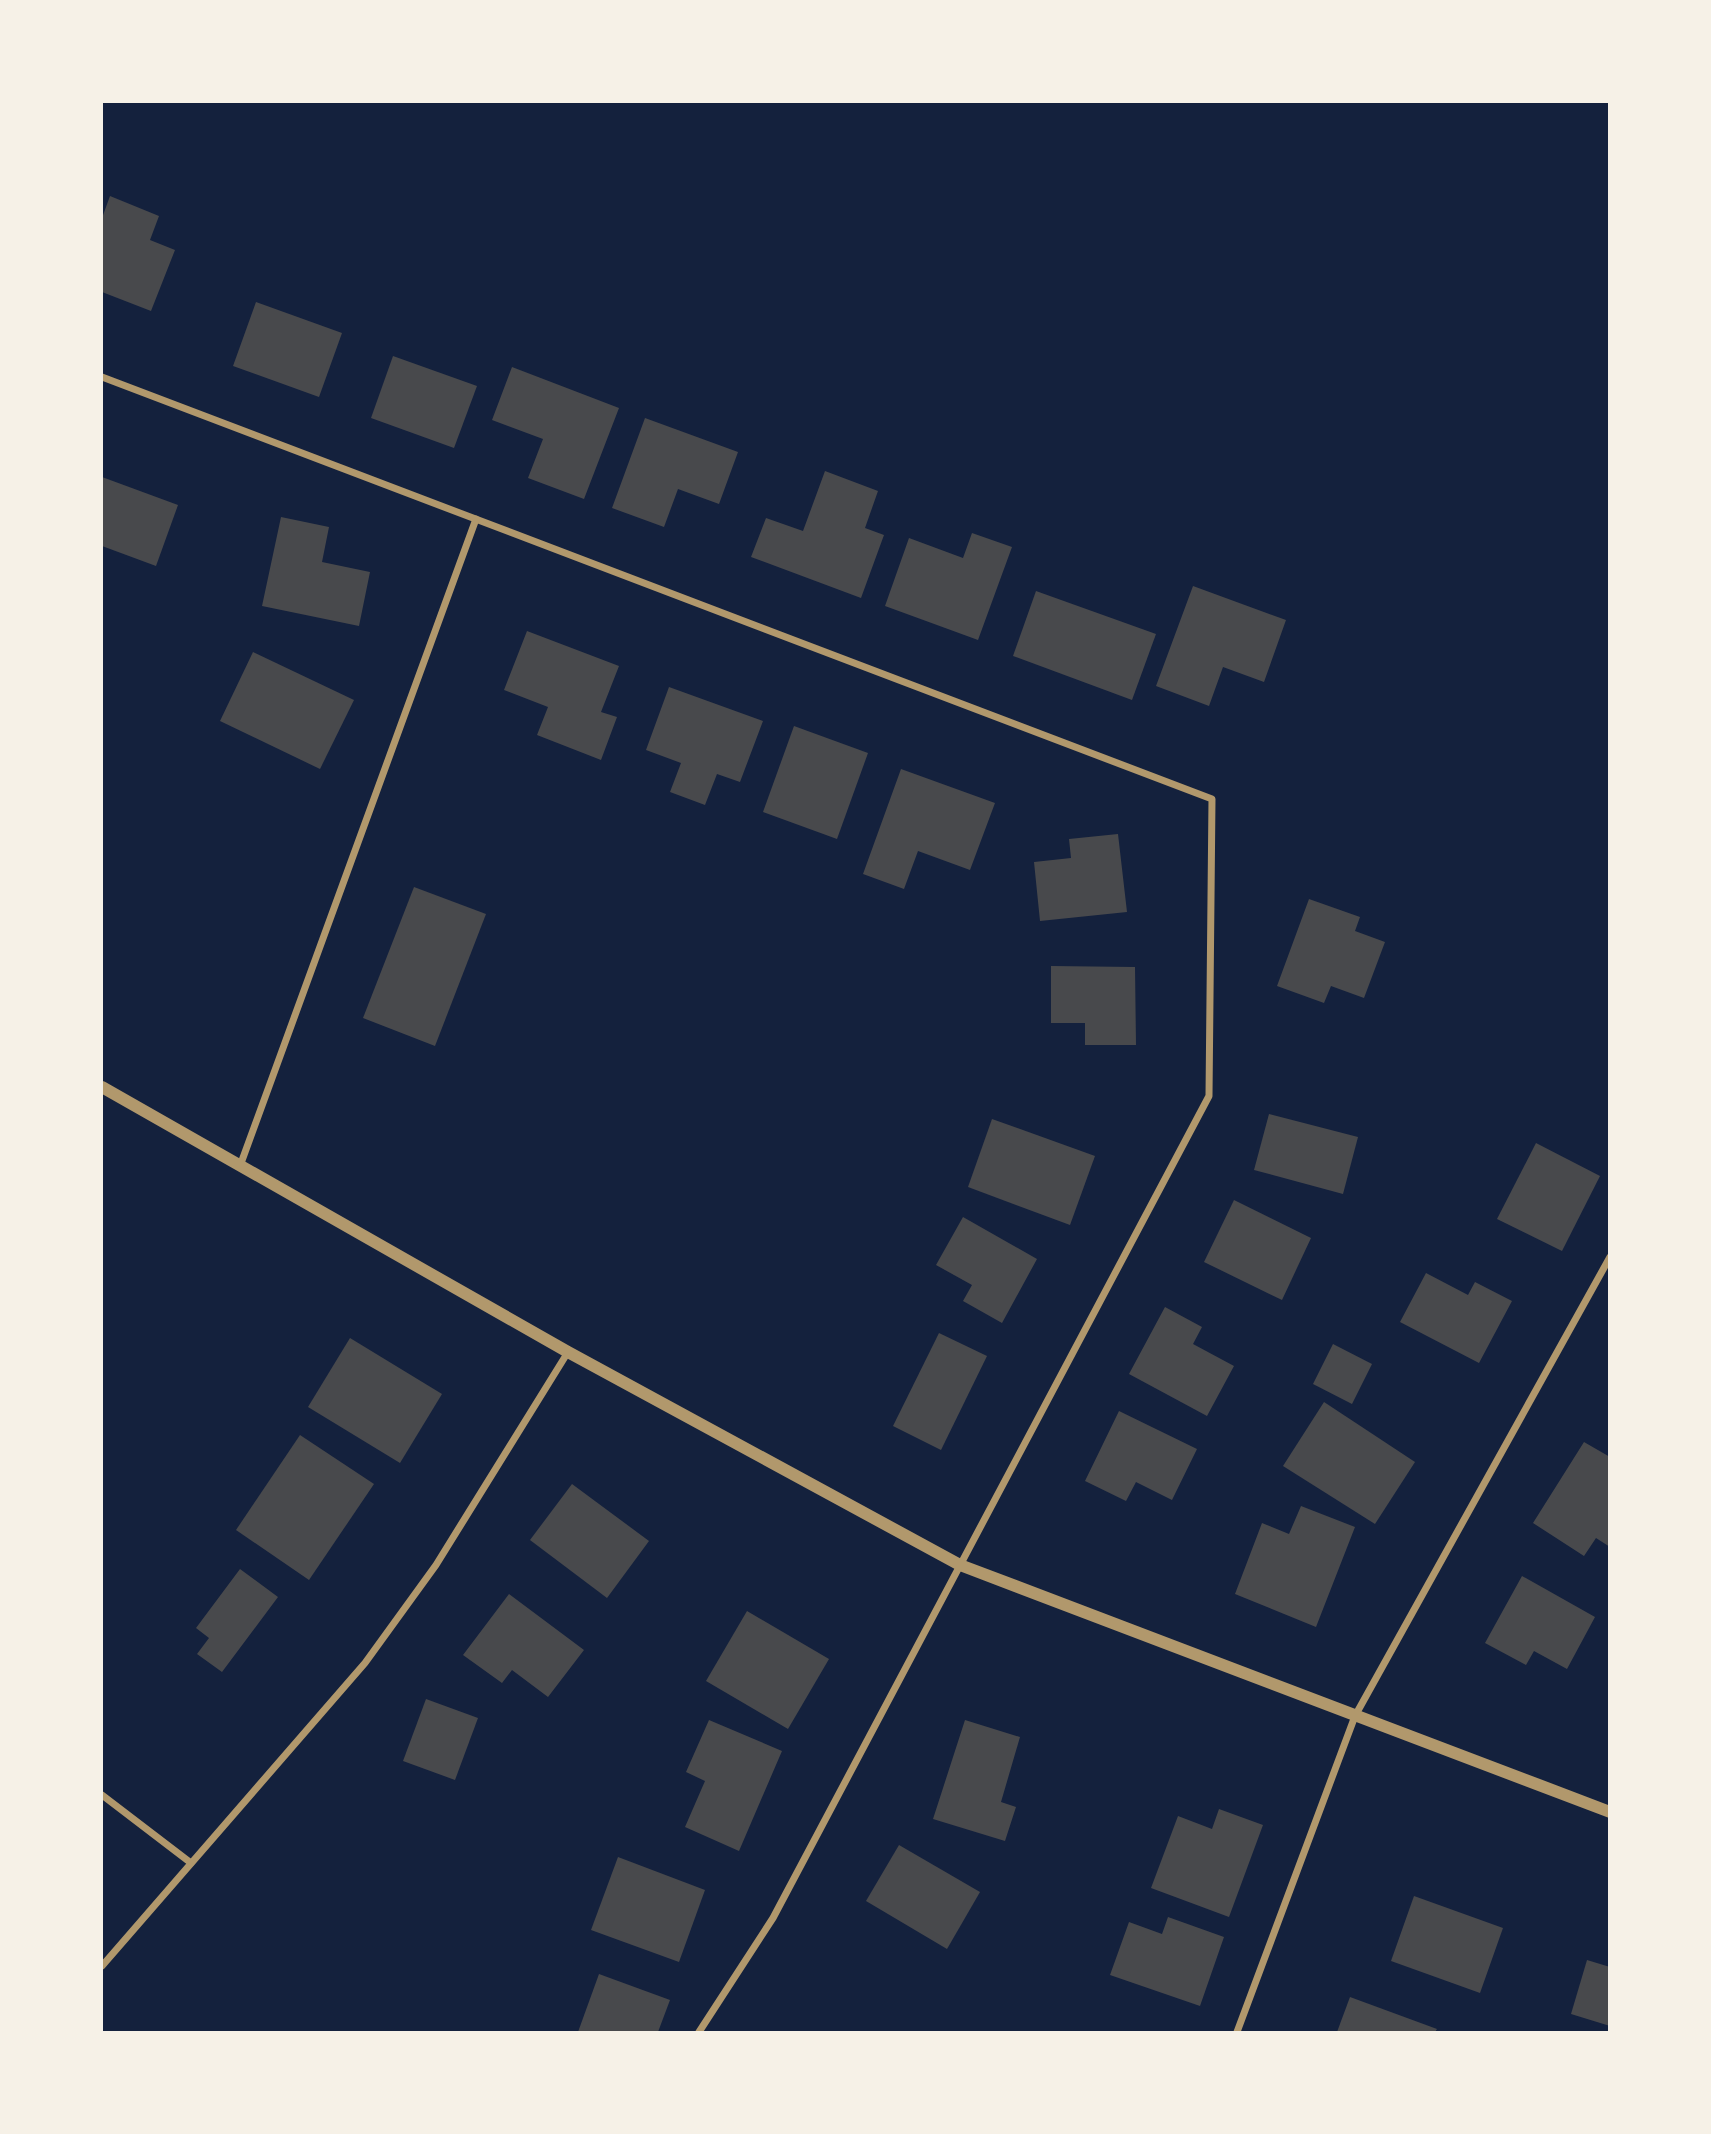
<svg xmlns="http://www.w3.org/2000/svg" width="1711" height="2134" viewBox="0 0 1711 2134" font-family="'Golos Text',sans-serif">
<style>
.building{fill:#48494c}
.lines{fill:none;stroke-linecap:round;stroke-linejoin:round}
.minor{stroke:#b1986c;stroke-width:7}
.tertiary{stroke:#b1986c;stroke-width:12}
</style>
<rect width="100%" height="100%" fill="#14213d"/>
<!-- building -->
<g class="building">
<polygon points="110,196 159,216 150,240 175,250 151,311 102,292 102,218"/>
<polygon points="256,302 342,333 319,397 233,366"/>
<polygon points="393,356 477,386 454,448 371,418"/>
<polygon points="512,367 619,408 584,499 528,478 543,439 492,420"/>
<polygon points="645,418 738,452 719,504 678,489 664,527 612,508"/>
<polygon points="825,471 878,491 865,528 884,535 861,598 751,557 766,518 803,531"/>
<polygon points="102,477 178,505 156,566 102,546"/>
<polygon points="281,517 329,527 322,562 370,572 359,626 262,606"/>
<polygon points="972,533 1012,547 978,640 885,606 909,538 963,558"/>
<polygon points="1193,586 1286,620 1264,682 1223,667 1209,706 1156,686"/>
<polygon points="1036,591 1156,634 1132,700 1013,656"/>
<polygon points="527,631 619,666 601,712 617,717 601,760 537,735 548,707 504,690"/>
<polygon points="253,652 354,700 320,769 220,721"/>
<polygon points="669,687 763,721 740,782 717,774 705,805 670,792 681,763 646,750"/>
<polygon points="794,726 868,753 837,839 763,812"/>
<polygon points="901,769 995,803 970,870 918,851 904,889 863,874"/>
<polygon points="1118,834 1127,912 1040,921 1034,862 1071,858 1069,839"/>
<polygon points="414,887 486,914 435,1046 363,1018"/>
<polygon points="1309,899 1360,917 1355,931 1385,942 1364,998 1331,986 1324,1003 1277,986"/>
<polygon points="1051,966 1135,967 1136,1045 1085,1045 1085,1023 1051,1023"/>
<polygon points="1269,1114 1358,1137 1343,1194 1254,1170"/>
<polygon points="992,1119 1095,1156 1070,1225 968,1187"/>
<polygon points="1536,1143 1600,1176 1562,1251 1497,1219"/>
<polygon points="1234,1200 1311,1238 1282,1300 1204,1262"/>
<polygon points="963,1217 1037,1259 1002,1323 963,1301 972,1285 936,1265"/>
<polygon points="1426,1273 1468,1295 1475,1282 1512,1301 1479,1363 1400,1322"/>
<polygon points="1165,1307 1202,1327 1193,1344 1234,1366 1207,1416 1129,1374"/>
<polygon points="939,1333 987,1356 941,1450 893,1426"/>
<polygon points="350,1338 442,1394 400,1463 308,1407"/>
<polygon points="1333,1344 1372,1364 1352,1404 1313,1384"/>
<polygon points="1324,1402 1415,1462 1375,1524 1283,1466"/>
<polygon points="1119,1411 1197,1449 1172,1500 1136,1482 1126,1501 1085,1481"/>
<polygon points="300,1435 374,1484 309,1580 236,1530"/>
<polygon points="1584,1442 1610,1457 1610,1547 1596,1538 1584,1556 1533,1523"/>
<polygon points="572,1484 649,1541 607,1598 530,1540"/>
<polygon points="1301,1506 1355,1527 1316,1627 1235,1594 1262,1523 1289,1534"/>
<polygon points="240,1569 278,1597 222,1672 197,1654 209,1638 196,1628"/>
<polygon points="1522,1576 1595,1617 1567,1669 1534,1651 1526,1665 1485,1643"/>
<polygon points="509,1594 584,1650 548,1697 512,1670 502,1683 463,1655"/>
<polygon points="747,1611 829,1659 788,1729 706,1681"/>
<polygon points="426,1699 478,1718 455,1780 403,1761"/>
<polygon points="709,1720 782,1751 739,1851 685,1827 705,1781 686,1772"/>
<polygon points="965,1720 1020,1737 1001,1802 1016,1807 1005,1841 933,1819"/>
<polygon points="1219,1809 1263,1825 1229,1917 1151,1888 1178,1816 1212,1829"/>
<polygon points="899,1845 980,1892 947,1949 866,1901"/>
<polygon points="618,1857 705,1890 679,1962 591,1930"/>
<polygon points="1414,1896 1503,1928 1480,1993 1391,1961"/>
<polygon points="1168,1917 1224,1937 1200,2006 1110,1975 1129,1922 1162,1934"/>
<polygon points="1587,1960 1610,1967 1610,2026 1571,2014"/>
<polygon points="599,1974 670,2000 658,2032 578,2032"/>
<polygon points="1350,1997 1437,2029 1435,2032 1337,2032"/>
</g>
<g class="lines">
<!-- minor -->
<g class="minor">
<polyline points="102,377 1212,799 1209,1096 773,1918 699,2032"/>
<polyline points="240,1166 476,519"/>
<polyline points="102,1795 191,1863"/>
<polyline points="102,1966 365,1663 436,1565 568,1352"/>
<polyline points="1237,2032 1355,1716 1610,1257"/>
</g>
<!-- tertiary -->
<polyline class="tertiary" points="102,1087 568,1352 960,1565 1610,1812"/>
</g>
<!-- border -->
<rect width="1711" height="2134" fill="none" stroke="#f6f1e7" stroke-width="206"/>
</svg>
